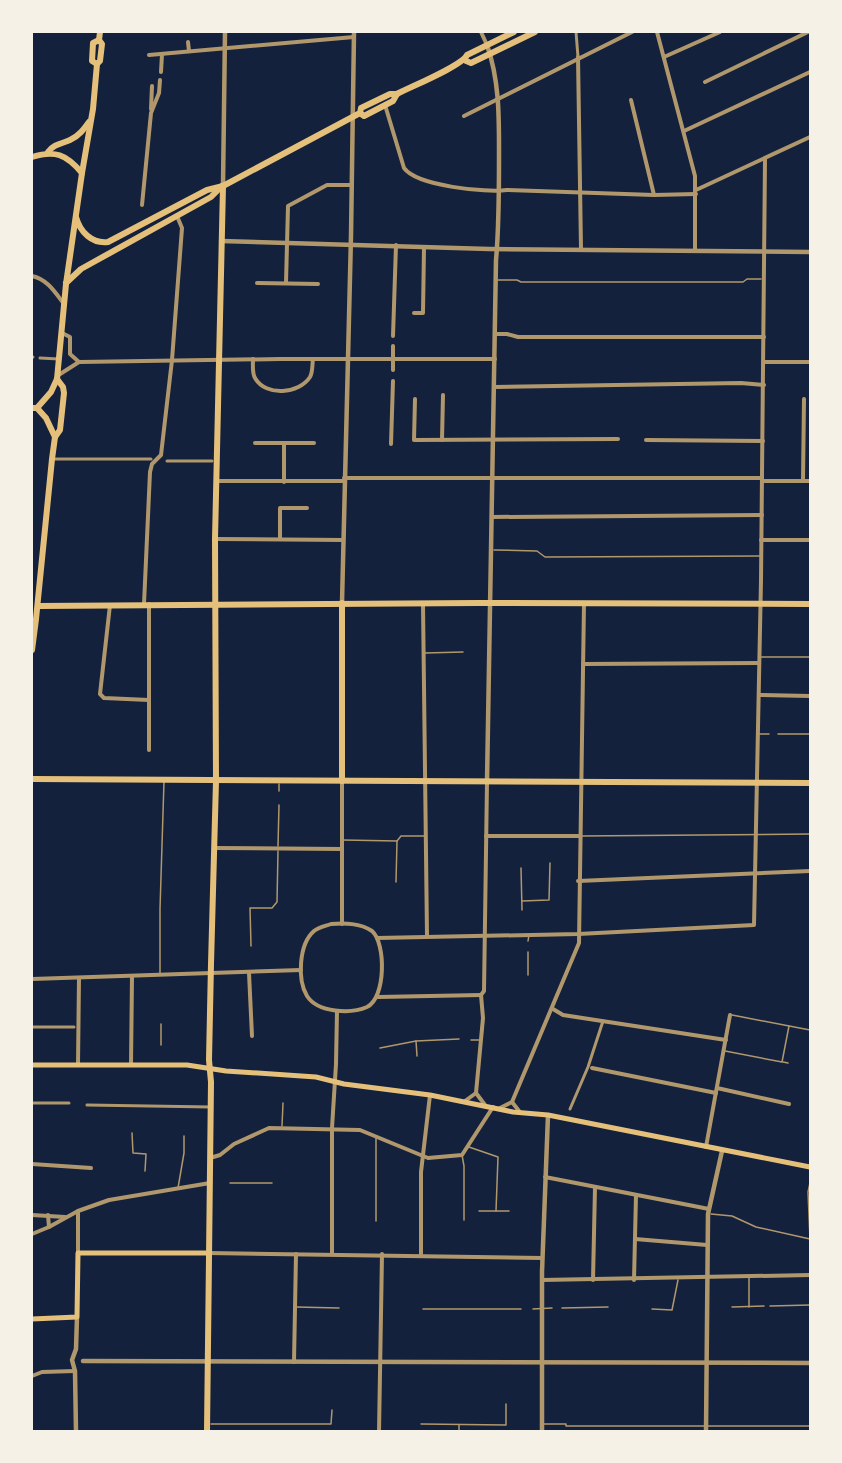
<svg xmlns="http://www.w3.org/2000/svg" width="842" height="1463" viewBox="0 0 842 1463" font-family="'Roboto Condensed',sans-serif">
<style>
.lines{fill:none;stroke-linecap:round;stroke-linejoin:round}
.service{stroke:#b1986c;stroke-width:1.5}
.pedestrian{stroke:#b1986c;stroke-width:3}
.minor{stroke:#b1986c;stroke-width:4}
.tertiary{stroke:#b1986c;stroke-width:4.5}
.secondary{stroke:#e5c07b;stroke-width:5}
.primary{stroke:#e5c07b;stroke-width:6}
.trunk{stroke:#e5c07b;stroke-width:6}
</style>
<rect width="100%" height="100%" fill="#14213d"/>
<g class="lines">
<!-- service -->
<g class="service">
<polyline points="498,280 517,280 521,282 743,282 747,279 761,279"/>
<polyline points="494,550 537,551 545,557 760,556"/>
<polyline points="425,653 463,652"/>
<polyline points="760,657 810,657"/>
<polyline points="758,734 769,734"/>
<polyline points="778,734 810,734"/>
<polyline points="279,791 279,784"/>
<polyline points="580,836 810,834"/>
<polyline points="343,840 397,841 401,836 426,836"/>
<polyline points="278,846 279,805"/>
<polyline points="521,868 522,910"/>
<polyline points="396,882 397,841"/>
<polyline points="522,901 549,900 550,863"/>
<polyline points="528,941 529,935"/>
<polyline points="251,946 250,908 272,908 277,902 278,851"/>
<polyline points="160,974 160,909 164,781"/>
<polyline points="528,975 528,952"/>
<polyline points="732,1015 810,1030"/>
<polyline points="471,1040 480,1040"/>
<polyline points="416,1041 417,1056"/>
<polyline points="161,1045 161,1024"/>
<polyline points="380,1048 416,1041 459,1039"/>
<polyline points="725,1051 782,1062 789,1026"/>
<polyline points="783,1062 788,1063"/>
<polyline points="282,1126 283,1103"/>
<polyline points="132,1133 133,1153 146,1154 145,1171"/>
<polyline points="469,1147 498,1157 496,1211"/>
<polyline points="462,1155 464,1166 464,1220"/>
<polyline points="230,1183 272,1183"/>
<polyline points="178,1188 184,1153 184,1136"/>
<polyline points="479,1211 509,1211"/>
<polyline points="711,1214 732,1216 756,1227 810,1239 808,1192 810,1183"/>
<polyline points="376,1221 376,1138"/>
<polyline points="749,1276 749,1307"/>
<polyline points="770,1306 810,1305"/>
<polyline points="296,1307 339,1308"/>
<polyline points="732,1307 764,1306"/>
<polyline points="562,1308 608,1307"/>
<polyline points="423,1309 521,1309"/>
<polyline points="533,1309 552,1308"/>
<polyline points="652,1309 672,1310 678,1280"/>
<polyline points="211,1424 331,1424 332,1410"/>
<polyline points="421,1424 506,1425 506,1404"/>
<polyline points="543,1424 566,1424 566,1426 810,1426"/>
<polyline points="459,1432 459,1425"/>
</g>
<!-- pedestrian -->
<g class="pedestrian">
<polyline points="576,32 578,57"/>
<polyline points="32,358 33,357"/>
<polyline points="40,358 59,359"/>
<polyline points="52,459 151,459"/>
<polyline points="167,461 212,461"/>
<polyline points="32,1027 74,1027"/>
<polyline points="32,1103 69,1103"/>
<polyline points="87,1105 211,1107"/>
<polyline points="570,1109 588,1067 603,1021"/>
</g>
<!-- minor -->
<g class="minor">
<polyline points="481,32 487,45"/>
<polyline points="657,32 695,176 695,251"/>
<polyline points="188,42 189,51"/>
<polyline points="149,55 354,37"/>
<polyline points="578,57 581,249"/>
<polyline points="664,57 720,32"/>
<polyline points="161,72 162,54"/>
<polyline points="705,82 808,32"/>
<polyline points="631,100 654,195"/>
<path d="M 385,105 L 404,168 C 417,186 486,193 507,190 L 654,195 L 696,194"/>
<polyline points="151,109 152,86"/>
<polyline points="464,116 632,32"/>
<polyline points="684,131 810,72"/>
<polyline points="696,190 810,137"/>
<polyline points="142,205 151,113 159,93 160,80"/>
<path d="M 32,276 C 47,279 55,292 64,304"/>
<polyline points="257,283 318,284"/>
<polyline points="286,283 288,206 327,185 352,185"/>
<polyline points="414,313 423,313 424,247"/>
<polyline points="62,333 70,337 70,354 79,362"/>
<polyline points="495,334 507,334 518,337 764,337"/>
<polyline points="393,336 396,245"/>
<path d="M 253,359 C 253,365 252,373 255,378 C 266,397 299,394 310,377 C 313,372 312,365 313,359"/>
<polyline points="79,362 280,359 495,359"/>
<polyline points="764,362 810,362"/>
<polyline points="393,370 393,346"/>
<polyline points="57,376 79,362"/>
<polyline points="494,387 741,383 764,385"/>
<polyline points="415,399 414,440 618,439"/>
<polyline points="442,440 443,395"/>
<polyline points="646,440 763,441"/>
<polyline points="255,443 314,443"/>
<polyline points="391,444 393,381"/>
<polyline points="344,478 762,478"/>
<polyline points="216,481 344,481"/>
<polyline points="762,481 810,481"/>
<polyline points="803,481 804,399"/>
<polyline points="284,482 284,443"/>
<polyline points="492,517 762,515"/>
<polyline points="215,539 343,540"/>
<polyline points="280,539 280,508 307,508"/>
<polyline points="761,540 810,540"/>
<polyline points="144,604 150,472 152,464 161,455 172,360 182,228 177,216"/>
<polyline points="423,604 427,936"/>
<polyline points="110,605 100,694 104,698 149,700"/>
<polyline points="583,664 759,663"/>
<polyline points="759,695 810,696"/>
<polyline points="149,750 149,604"/>
<polyline points="486,836 579,836"/>
<polyline points="214,848 342,849"/>
<polyline points="578,881 810,871"/>
<path d="M 331,924 C 345,923 360,923 372,931 C 386,943 386,998 367,1007 C 351,1014 318,1013 307,996 C 297,979 299,944 314,931 C 319,927 326,926 331,924 Z"/>
<polyline points="342,924 342,781"/>
<polyline points="377,938 578,934 754,925 761,580 765,159"/>
<polyline points="249,973 252,1036"/>
<polyline points="32,979 301,970"/>
<polyline points="378,997 481,995"/>
<polyline points="553,1009 563,1015 726,1040"/>
<polyline points="78,1065 79,978"/>
<polyline points="131,1065 132,976"/>
<polyline points="592,1068 716,1093"/>
<polyline points="717,1088 789,1104"/>
<polyline points="465,1101 476,1093"/>
<polyline points="512,1102 519,1111"/>
<polyline points="485,1105 476,1093 483,1018 481,995 484,991 487,782"/>
<polyline points="500,1108 512,1102 579,943 584,603"/>
<polyline points="706,1147 730,1015"/>
<polyline points="210,1158 220,1155 234,1144 269,1128 360,1130 428,1158 462,1155 493,1107"/>
<polyline points="32,1164 91,1168"/>
<polyline points="545,1177 709,1209"/>
<polyline points="32,1215 65,1217"/>
<polyline points="48,1215 49,1227"/>
<polyline points="32,1234 49,1227 78,1211 109,1200 210,1183"/>
<polyline points="635,1239 707,1245"/>
<polyline points="78,1253 78,1211"/>
<polyline points="208,1253 542,1258"/>
<polyline points="332,1254 332,1128 336,1064 337,1011"/>
<polyline points="421,1254 421,1172 430,1095"/>
<polyline points="542,1280 810,1275"/>
<polyline points="593,1280 595,1187"/>
<polyline points="634,1280 636,1195"/>
<polyline points="294,1362 296,1254"/>
<polyline points="32,1376 42,1372 75,1371"/>
<polyline points="379,1432 382,1254"/>
</g>
<!-- tertiary -->
<g class="tertiary">
<path d="M 487,45 C 500,82 499,120 499,159 C 499,193 499,227 496,260 L 487,782"/>
<polyline points="223,186 225,32"/>
<polyline points="221,241 489,249 810,252"/>
<polyline points="342,603 351,236 354,32"/>
<polyline points="83,1361 810,1363"/>
<polyline points="76,1432 75,1371 72,1360 76,1349 77,1317"/>
<polyline points="542,1432 542,1272 548,1115"/>
<polyline points="706,1432 708,1214 722,1151"/>
</g>
<!-- secondary -->
<g class="secondary">
<polyline points="32,1065 187,1065 226,1071 316,1077 344,1084 430,1095 513,1112 548,1115 810,1167"/>
<polyline points="32,1319 77,1317 78,1253 208,1253"/>
</g>
<!-- primary -->
<g class="primary">
<polyline points="97,64 92,61 93,43 99,40"/>
<path d="M 48,152 C 54,144 61,144 70,140 C 79,136 84,129 89,122"/>
<polyline points="82,173 93,109 97,64 100,61 102,44 99,40 100,32"/>
<polyline points="37,408 46,418 55,437"/>
<polyline points="342,603 342,781"/>
<polyline points="38,606 478,603 810,604"/>
<polyline points="32,650 36,619 52,459 55,437 60,430 64,393 63,387 57,379"/>
<polyline points="32,779 810,783"/>
<polyline points="207,1432 211,1082 209,1060 211,964 216,781 215,539 223,186"/>
</g>
<!-- trunk -->
<g class="trunk">
<polyline points="464,60 471,63 535,32"/>
<polyline points="360,113 364,116 393,101 397,94"/>
<path d="M 32,157 C 55,150 66,154 82,173 L 66,284 L 57,379 L 51,392 L 37,408 L 32,408"/>
<path d="M 76,217 C 80,232 92,244 108,242 L 207,190 L 223,186 L 360,113 L 361,108 L 390,94 L 397,94 C 410,87 462,66 467,55 L 514,32"/>
<polyline points="66,283 81,269 211,197 222,186"/>
</g>
</g>
<!-- border -->
<rect width="842" height="1463" fill="none" stroke="#f6f1e7" stroke-width="66"/>
</svg>
